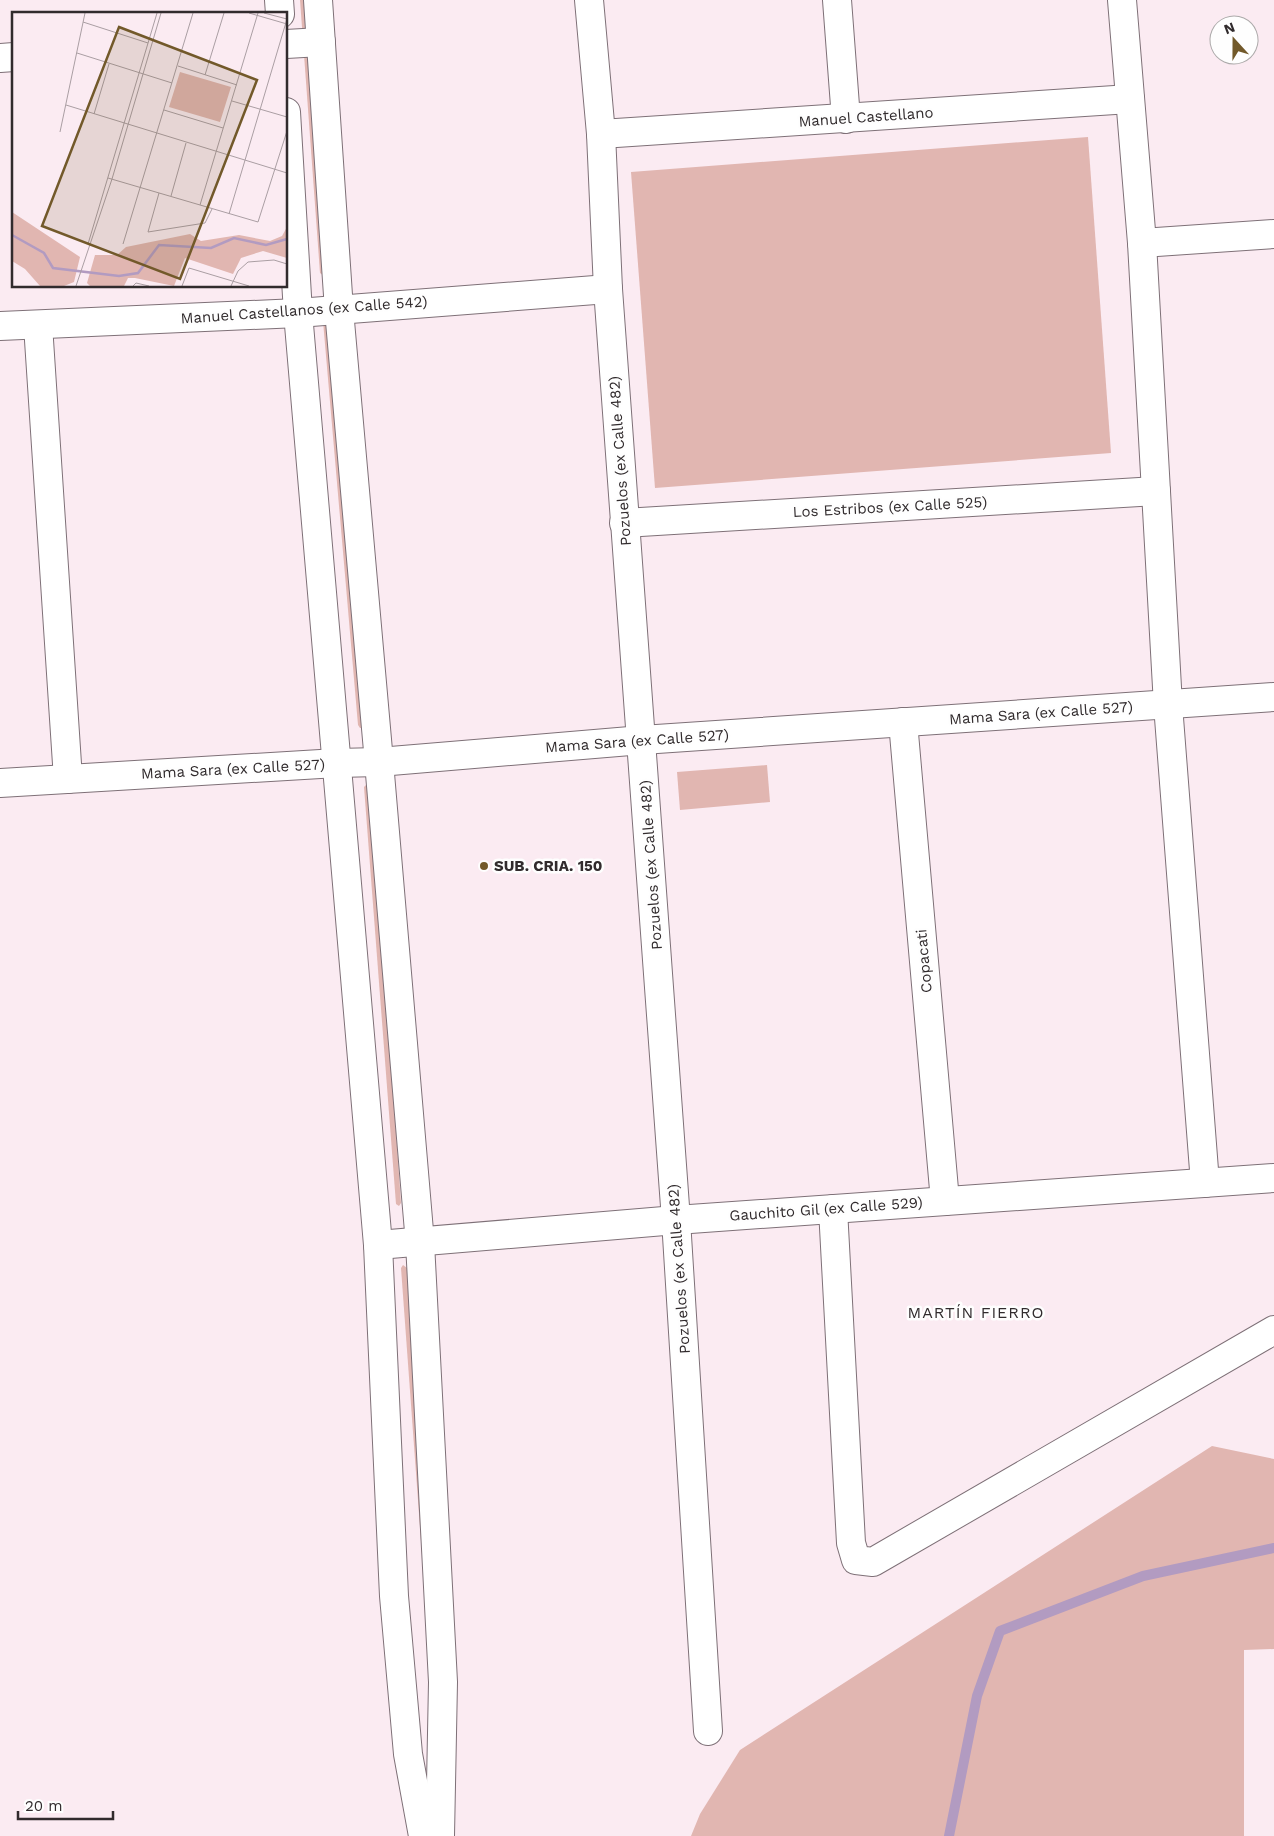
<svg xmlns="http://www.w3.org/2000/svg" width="1274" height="1836" viewBox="0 0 1274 1836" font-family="'Work Sans',sans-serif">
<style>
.grass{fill:#e1b6b1}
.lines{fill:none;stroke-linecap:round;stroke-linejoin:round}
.stream{stroke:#b29bc1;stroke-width:10}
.minor-casing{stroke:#7e7077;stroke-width:30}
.minor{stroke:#fff;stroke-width:28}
.poi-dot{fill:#72592a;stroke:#fefefe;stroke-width:2}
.labels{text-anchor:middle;stroke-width:5;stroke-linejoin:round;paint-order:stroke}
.street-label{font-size:15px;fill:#312b2d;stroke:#fefefe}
.poi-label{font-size:15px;font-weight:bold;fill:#312b2d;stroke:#fefefe;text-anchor:start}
.neighbourhood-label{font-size:16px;letter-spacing:1px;fill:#312b2d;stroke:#fefefe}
.inset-river{fill:none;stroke:#b29bc1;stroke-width:2.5}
.inset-road{fill:none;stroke:#aa9ea3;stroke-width:1}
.view{fill:#72592a;fill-opacity:0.15;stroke:#72592a;stroke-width:2.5}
.inset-edge{fill:none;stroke:#312b2d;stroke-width:2.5}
</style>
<rect width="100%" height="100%" fill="#fbebf2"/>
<!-- grass -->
<g class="grass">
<polygon points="300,0 308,0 324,276 320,273"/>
<polygon points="1088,137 1111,453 655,488 631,172"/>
<polygon points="327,320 363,728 360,728 358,725 323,321"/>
<polygon points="767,765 770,802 680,810 677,772"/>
<polygon points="368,783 372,787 401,1203 399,1206 396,1204 364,787"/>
<polygon points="403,1265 407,1268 447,1828 442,1828 401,1268"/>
<polygon points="1212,1446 1274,1459 1274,1649 1244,1650 1244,1836 691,1836 700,1814 740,1750"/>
</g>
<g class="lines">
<!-- stream -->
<polyline class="stream" points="949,1836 977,1696 1000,1631 1143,1576 1274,1548"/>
<defs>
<g id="minor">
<polyline points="279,0 280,14"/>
<polyline points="318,0 339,310 379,762 420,1243 443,1682 440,1836"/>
<polyline points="589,0 601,134 608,289 676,1220 708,1731"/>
<polyline points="837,0 846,119"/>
<polyline points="1122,0 1142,243 1168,705 1205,1183"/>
<polyline points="286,44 321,42"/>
<polyline points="0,58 14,57"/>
<polyline points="286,112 298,313 378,1245 394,1596 408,1754 423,1836"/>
<polyline points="601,134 1130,99"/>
<polyline points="1142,243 1274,234"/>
<polyline points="38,325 68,779"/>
<polyline points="0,326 298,313 608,289"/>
<polyline points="624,523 1156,491"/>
<polyline points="903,722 945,1201"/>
<polyline points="0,783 337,763 379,762 642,740 1274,697"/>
<polyline points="833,1209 851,1543 856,1560 873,1562 1274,1330"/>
<polyline points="378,1245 676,1220 1274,1178"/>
</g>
</defs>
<!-- minor casing -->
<use href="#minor" class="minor-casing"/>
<!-- minor -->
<use href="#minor" class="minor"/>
</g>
<!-- markers -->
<circle class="poi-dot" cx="484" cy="866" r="5"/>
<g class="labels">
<!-- street labels -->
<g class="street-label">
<text transform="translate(866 117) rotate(-4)" y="5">Manuel Castellano</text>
<text transform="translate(304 310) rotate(-4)" y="5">Manuel Castellanos (ex Calle 542)</text>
<text transform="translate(620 461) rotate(-94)" y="5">Pozuelos (ex Calle 482)</text>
<text transform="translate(890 507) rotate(-3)" y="5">Los Estribos (ex Calle 525)</text>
<text transform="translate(1041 713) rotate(-4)" y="5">Mama Sara (ex Calle 527)</text>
<text transform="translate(637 741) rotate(-4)" y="5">Mama Sara (ex Calle 527)</text>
<text transform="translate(233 769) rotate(-3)" y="5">Mama Sara (ex Calle 527)</text>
<text transform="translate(651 865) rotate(-94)" y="5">Pozuelos (ex Calle 482)</text>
<text transform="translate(924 961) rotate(-95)" y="5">Copacati</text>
<text transform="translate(826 1209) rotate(-4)" y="5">Gauchito Gil (ex Calle 529)</text>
<text transform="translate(679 1269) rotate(-94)" y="5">Pozuelos (ex Calle 482)</text>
</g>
<!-- poi labels -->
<g class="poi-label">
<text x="494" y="871">SUB. CRIA. 150</text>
</g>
<!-- neighbourhood labels -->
<g class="neighbourhood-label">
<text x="976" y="1318">MARTÍN FIERRO</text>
</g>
</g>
<!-- overview -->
<g transform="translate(12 12)">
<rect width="275" height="275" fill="#fbebf2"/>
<path d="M 168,60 L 219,75 L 208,110 L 157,95 ZM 0,200 L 68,245 L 62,270 L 52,274 L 28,274 L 13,257 L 0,249 ZM 275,215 L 275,246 L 251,239 L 229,246 L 221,262 L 173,246 L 162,274 L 123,266 L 116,266 L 112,274 L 78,274 L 75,271 L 83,243 L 105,243 L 114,235 L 178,222 L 189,229 L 227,223 L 258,229 L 270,224 Z" fill="#e1b6b1"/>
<path class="inset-river" d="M 0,223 L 32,241 L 41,256 L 107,264 L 126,261 L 147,233 L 199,236 L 222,226 L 254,233 L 275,227"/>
<path class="inset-road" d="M 237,1 L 275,12M 252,1 L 275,7M 71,10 L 136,31M 65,41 L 160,71M 166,54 L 225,73M 193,63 L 212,1M 220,89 L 275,105M 54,93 L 275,161M 152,98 L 211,116M 82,102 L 97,52M 48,120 L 73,1M 96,166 L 246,210 L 275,119M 147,181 L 136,220 L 193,211 L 200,197M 159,184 L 174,131M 188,193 L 246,1M 217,202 L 275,7M 76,232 L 145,1M 111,232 L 181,1M 64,274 L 100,167 L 149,1M 121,274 L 124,271 L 137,274M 170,274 L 177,256 L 237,274M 219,274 L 226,259 L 236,250 L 262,248 L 275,252"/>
<path class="view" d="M 107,15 L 245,68 L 168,267 L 30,214 Z"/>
<rect width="275" height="275" class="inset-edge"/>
</g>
<!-- north arrow -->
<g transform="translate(1234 40) rotate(339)"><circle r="24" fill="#fefefe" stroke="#acaaaa"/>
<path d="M0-4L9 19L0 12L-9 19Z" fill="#72592a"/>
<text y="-8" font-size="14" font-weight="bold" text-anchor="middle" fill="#312b2d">N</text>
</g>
<!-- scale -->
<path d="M18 1811v8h95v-8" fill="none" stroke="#312b2d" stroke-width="2.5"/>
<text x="25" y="1811" font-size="15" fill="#312b2d" stroke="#fefefe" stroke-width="4" paint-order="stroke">20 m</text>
</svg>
